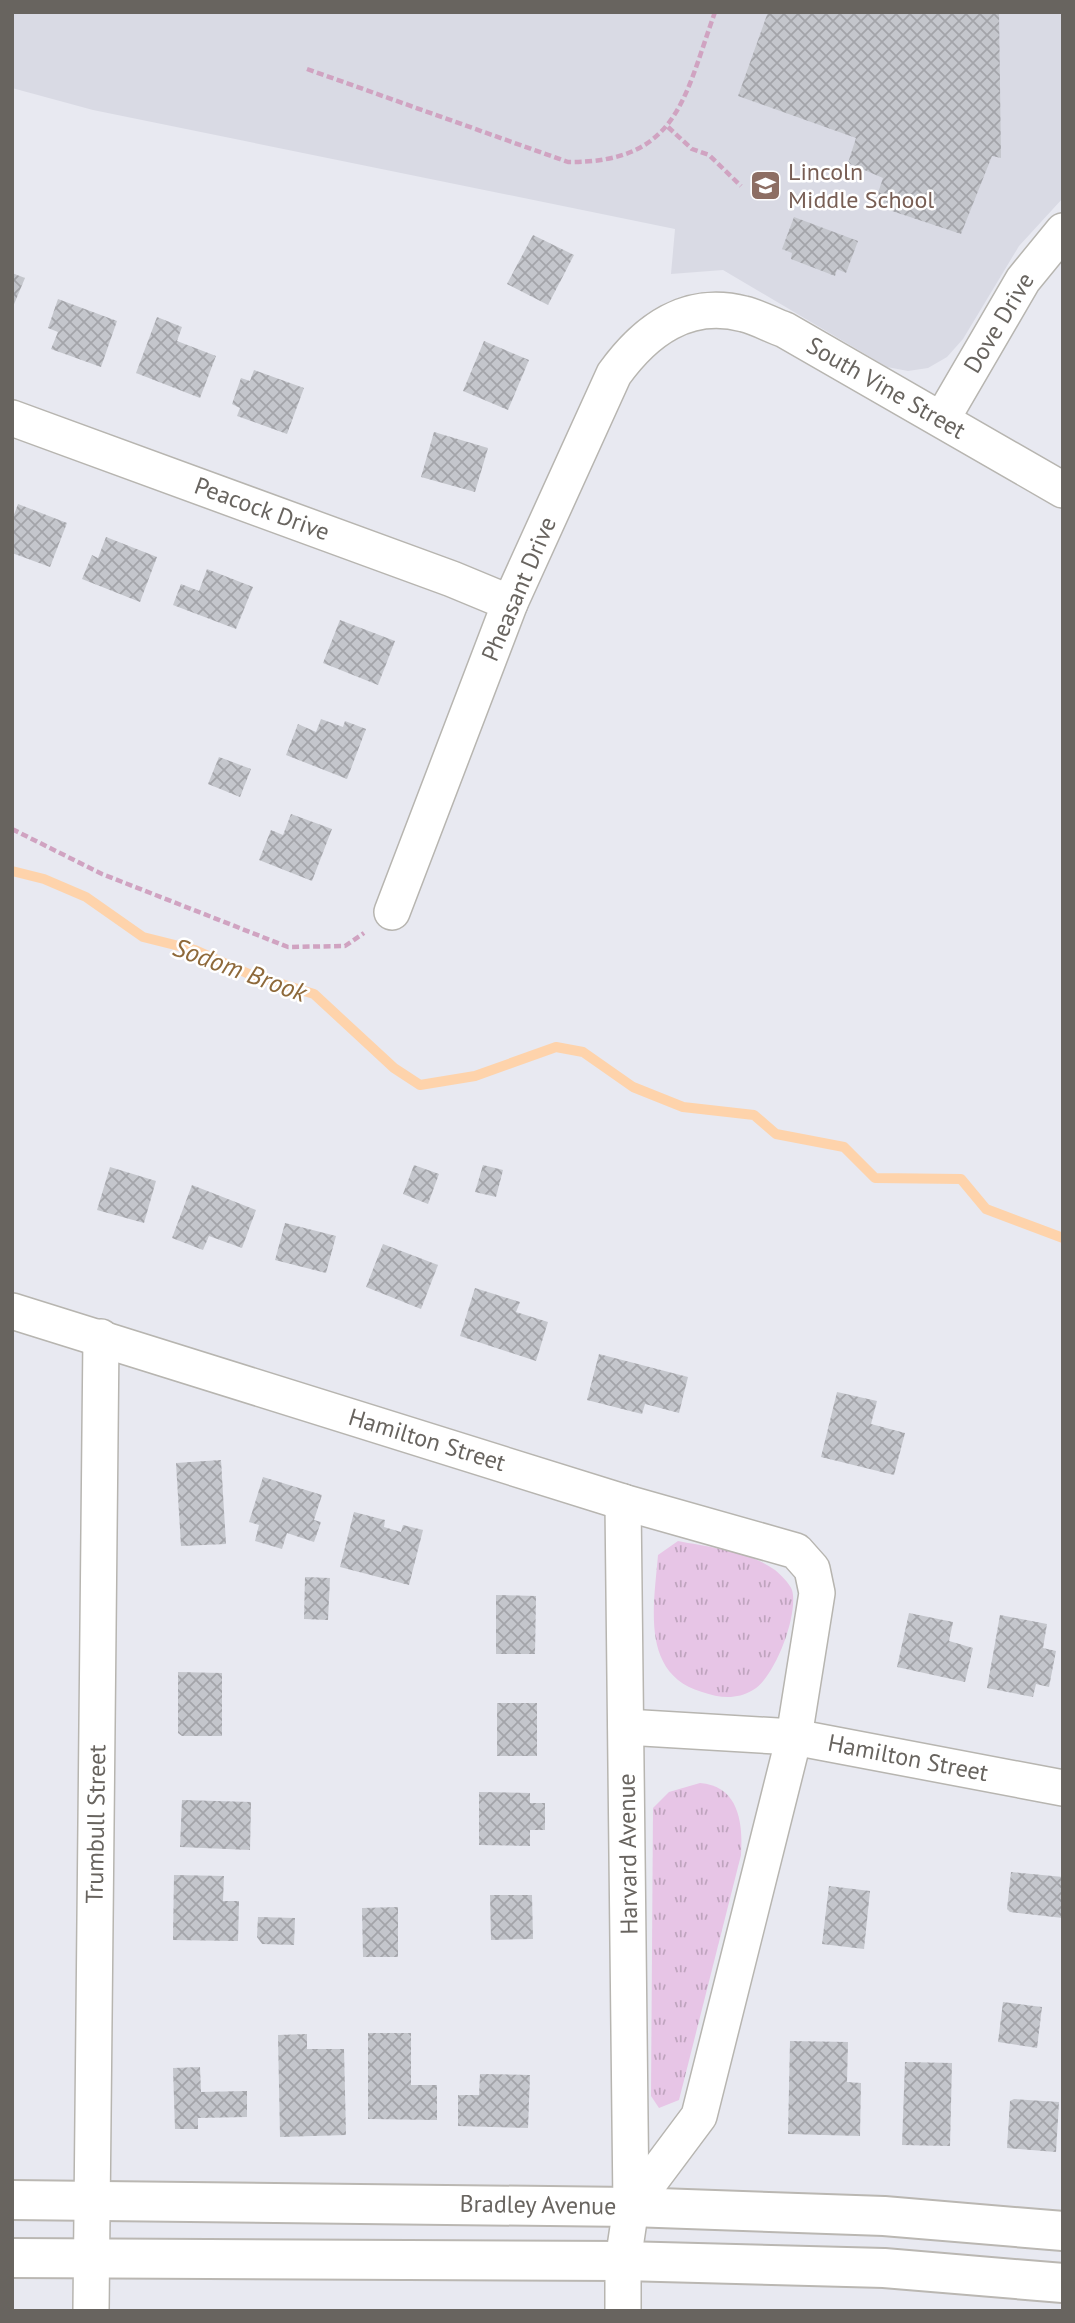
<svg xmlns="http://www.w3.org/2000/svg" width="1075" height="2323" viewBox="0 0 1075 2323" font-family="'PT Sans',sans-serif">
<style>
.education{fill:#d9dae4}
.grass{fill:url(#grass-tufts)}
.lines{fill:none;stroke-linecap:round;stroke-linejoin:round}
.stream{stroke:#fed3ab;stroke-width:10}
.building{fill:url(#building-cross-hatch)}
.street-casing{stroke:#b7b5b0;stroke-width:38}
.secondary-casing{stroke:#bab7b2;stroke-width:42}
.path{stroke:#d0a3c1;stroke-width:4.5;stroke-dasharray:7 3.5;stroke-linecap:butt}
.street{stroke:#fff;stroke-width:35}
.secondary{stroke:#fff;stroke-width:38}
.labels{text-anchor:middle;stroke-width:5;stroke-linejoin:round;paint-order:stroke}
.education-label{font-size:24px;fill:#785e54;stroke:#fff;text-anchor:start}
.street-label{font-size:24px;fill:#68645f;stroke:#fff}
.water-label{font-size:26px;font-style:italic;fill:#8e693a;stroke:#fff}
</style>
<defs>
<pattern id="grass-tufts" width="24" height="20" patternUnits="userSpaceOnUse" patternTransform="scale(1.75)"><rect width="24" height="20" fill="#e7c5e6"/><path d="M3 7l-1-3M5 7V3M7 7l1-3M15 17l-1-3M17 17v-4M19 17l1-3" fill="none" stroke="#bfa4be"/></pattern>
<pattern id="building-cross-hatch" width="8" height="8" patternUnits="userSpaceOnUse" patternTransform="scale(1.75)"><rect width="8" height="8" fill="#c4c6cc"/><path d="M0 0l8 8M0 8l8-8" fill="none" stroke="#a3a4a9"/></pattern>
</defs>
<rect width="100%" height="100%" fill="#e8e9f1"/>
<!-- education -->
<polygon class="education" points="12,12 1063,12 1063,198 1019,246 963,339 947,357 928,368 908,371 887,367 723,270 671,274 675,229 93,110 12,88"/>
<!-- grass -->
<g class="grass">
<path d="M 678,1541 C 708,1547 749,1551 775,1570 C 780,1574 790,1584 792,1590 C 799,1613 775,1678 753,1690 C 736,1700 720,1698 702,1692 C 640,1674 654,1605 658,1555 Z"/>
<path d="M 700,1783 C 739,1786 743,1823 741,1855 L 679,2100 L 659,2108 L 651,2096 L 653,1808 L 669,1792 Z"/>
</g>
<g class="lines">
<!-- stream -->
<polyline class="stream" points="12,871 44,879 86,897 143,937 195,950 249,974 314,994 394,1068 420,1085 475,1076 556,1047 583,1052 633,1087 683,1107 754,1115 776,1134 844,1147 875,1178 961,1179 986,1209 1063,1238"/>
</g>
<!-- building -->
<g class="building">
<polygon points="768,12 999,12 1001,158 992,156 961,234 874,205 883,178 848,163 856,138 738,96"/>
<polygon points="794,217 858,241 846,273 837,269 835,276 791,259 792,253 782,249"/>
<polygon points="533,235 574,255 548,305 507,284"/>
<polygon points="12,273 25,278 12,309"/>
<polygon points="58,299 117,321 101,367 51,349 58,332 48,328"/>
<polygon points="157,317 182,327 177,341 216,356 200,398 136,373"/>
<polygon points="484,341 529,360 508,410 463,391"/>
<polygon points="254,370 304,388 287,434 237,416 240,408 232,404 241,378 250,381"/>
<polygon points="434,432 488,448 475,492 421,477"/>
<polygon points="18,504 67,523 50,567 12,553 12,520"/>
<polygon points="106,537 157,557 140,602 82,579 92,555 98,558"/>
<polygon points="207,569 253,587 236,629 173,605 181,584 199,591"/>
<polygon points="340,620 395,641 378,685 323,663"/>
<polygon points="321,719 343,727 345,721 366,729 347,779 286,755 298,724 316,732"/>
<polygon points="219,757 251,769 240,797 208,784"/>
<polygon points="291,814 332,829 312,881 259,860 271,830 283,835"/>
<polygon points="414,1165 439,1174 428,1204 403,1194"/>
<polygon points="483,1165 503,1170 496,1197 475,1192"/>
<polygon points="110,1167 156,1181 144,1223 97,1210"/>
<polygon points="192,1185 256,1210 242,1248 209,1236 203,1250 172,1238"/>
<polygon points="285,1223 336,1236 326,1273 275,1260"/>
<polygon points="383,1244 438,1265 421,1309 366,1287"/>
<polygon points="475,1288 520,1302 516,1312 548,1322 536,1361 460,1336"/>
<polygon points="599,1354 688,1377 679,1413 645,1404 642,1414 587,1400"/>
<polygon points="837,1392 877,1401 871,1424 905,1433 894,1475 821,1457"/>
<polygon points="221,1460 226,1544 181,1546 176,1463"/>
<polygon points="263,1477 322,1495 314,1520 321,1522 314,1542 287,1533 282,1549 255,1541 259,1525 249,1522"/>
<polygon points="354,1512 385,1520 384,1527 401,1532 403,1525 423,1530 409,1585 340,1567"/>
<polygon points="305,1577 330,1578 328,1620 304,1619"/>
<polygon points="496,1595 536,1596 535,1654 496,1654"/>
<polygon points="909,1613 953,1622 949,1641 973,1648 965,1682 897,1667"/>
<polygon points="1000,1615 1047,1624 1043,1648 1056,1651 1049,1687 1036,1684 1033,1697 987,1688"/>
<polygon points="178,1672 222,1673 222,1736 182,1736 178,1733"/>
<rect x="497" y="1703" width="40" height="53"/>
<polygon points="479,1792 530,1793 530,1803 545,1803 545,1830 530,1830 530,1846 479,1845"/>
<polygon points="182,1800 251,1802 250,1850 180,1847"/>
<polygon points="1011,1872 1063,1877 1063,1918 1010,1912 1007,1909"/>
<polygon points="174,1875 224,1876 223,1901 239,1901 238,1941 173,1940"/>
<polygon points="829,1886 870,1891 864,1949 822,1944"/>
<polygon points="490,1895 532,1895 533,1939 491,1940"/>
<polygon points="398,1907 398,1957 363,1957 362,1908"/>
<polygon points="258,1917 295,1918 294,1945 262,1944 257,1937"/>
<polygon points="1003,2002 1042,2007 1037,2048 998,2042"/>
<polygon points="368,2033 411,2033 411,2085 437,2085 437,2120 368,2119"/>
<polygon points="307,2034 307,2049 344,2049 346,2135 280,2137 278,2035"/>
<polygon points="790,2041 848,2042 847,2082 861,2083 860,2136 788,2134"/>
<polygon points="905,2062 952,2063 950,2146 902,2145"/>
<polygon points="200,2067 201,2092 247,2091 247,2117 198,2118 198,2129 175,2129 173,2068"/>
<polygon points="480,2074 530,2075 528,2128 458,2126 458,2095 479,2095"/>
<polygon points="1014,2099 1059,2102 1056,2152 1007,2148 1010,2101"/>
</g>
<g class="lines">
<defs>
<g id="street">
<polyline points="12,418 452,579 510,603"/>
<polyline points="942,419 1023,280 1063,231"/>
<path d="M 392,912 L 510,603 L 614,374 C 645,331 687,299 744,314 C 757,317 771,325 785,330 L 1063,490"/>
<polyline points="12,1311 623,1502 796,1551 812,1569 817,1593 794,1737 699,2116 631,2207"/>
<polyline points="626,1727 794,1737 1063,1788"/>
<polyline points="91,2311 101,1337"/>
<polyline points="623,2311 623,2261 631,2207 623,1502"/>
</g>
<g id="secondary">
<polyline points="12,2200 631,2207 884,2216 1063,2231"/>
<polyline points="12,2258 623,2261 884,2268 1063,2283"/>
</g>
</defs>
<!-- street casing -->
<use href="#street" class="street-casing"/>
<!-- secondary casing -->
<use href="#secondary" class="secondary-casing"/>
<!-- path -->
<g class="path">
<path d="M 307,69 L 568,162 C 678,163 684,98 715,12"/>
<polyline points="668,127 692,149 709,155 741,186"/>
<polyline points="12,829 102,874 288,947 345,946 364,933"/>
</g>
<!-- street -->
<use href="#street" class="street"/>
<!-- secondary -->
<use href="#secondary" class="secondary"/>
</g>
<!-- icons -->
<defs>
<symbol id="school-square" viewBox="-11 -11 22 22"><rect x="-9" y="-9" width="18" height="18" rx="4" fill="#8d6e63" stroke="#fff"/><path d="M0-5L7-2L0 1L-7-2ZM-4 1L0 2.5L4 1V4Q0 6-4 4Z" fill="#fff"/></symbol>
</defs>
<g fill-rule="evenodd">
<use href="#school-square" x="748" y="168" width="35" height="35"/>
</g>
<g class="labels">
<!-- education labels -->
<g class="education-label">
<text x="788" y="180">Lincoln<tspan x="788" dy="28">Middle School</tspan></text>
</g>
<!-- street labels -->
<g class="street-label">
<text transform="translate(999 323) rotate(-59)" y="8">Dove Drive</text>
<text transform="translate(886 388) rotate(30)" y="8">South Vine Street</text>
<text transform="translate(262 509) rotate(20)" y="8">Peacock Drive</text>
<text transform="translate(519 589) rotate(-67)" y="8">Pheasant Drive</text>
<text transform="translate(427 1440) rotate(17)" y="8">Hamilton Street</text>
<text transform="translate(908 1758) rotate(11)" y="8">Hamilton Street</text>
<text transform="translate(96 1824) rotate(-89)" y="8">Trumbull Street</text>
<text transform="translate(628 1854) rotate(-91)" y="8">Harvard Avenue</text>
<text transform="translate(538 2205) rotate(1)" y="8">Bradley Avenue</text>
</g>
<!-- water labels -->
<g class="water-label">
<text transform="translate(240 970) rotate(20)" y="9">Sodom Brook</text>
</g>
</g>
<!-- border -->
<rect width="1075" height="2323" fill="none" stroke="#68645f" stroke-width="28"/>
</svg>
